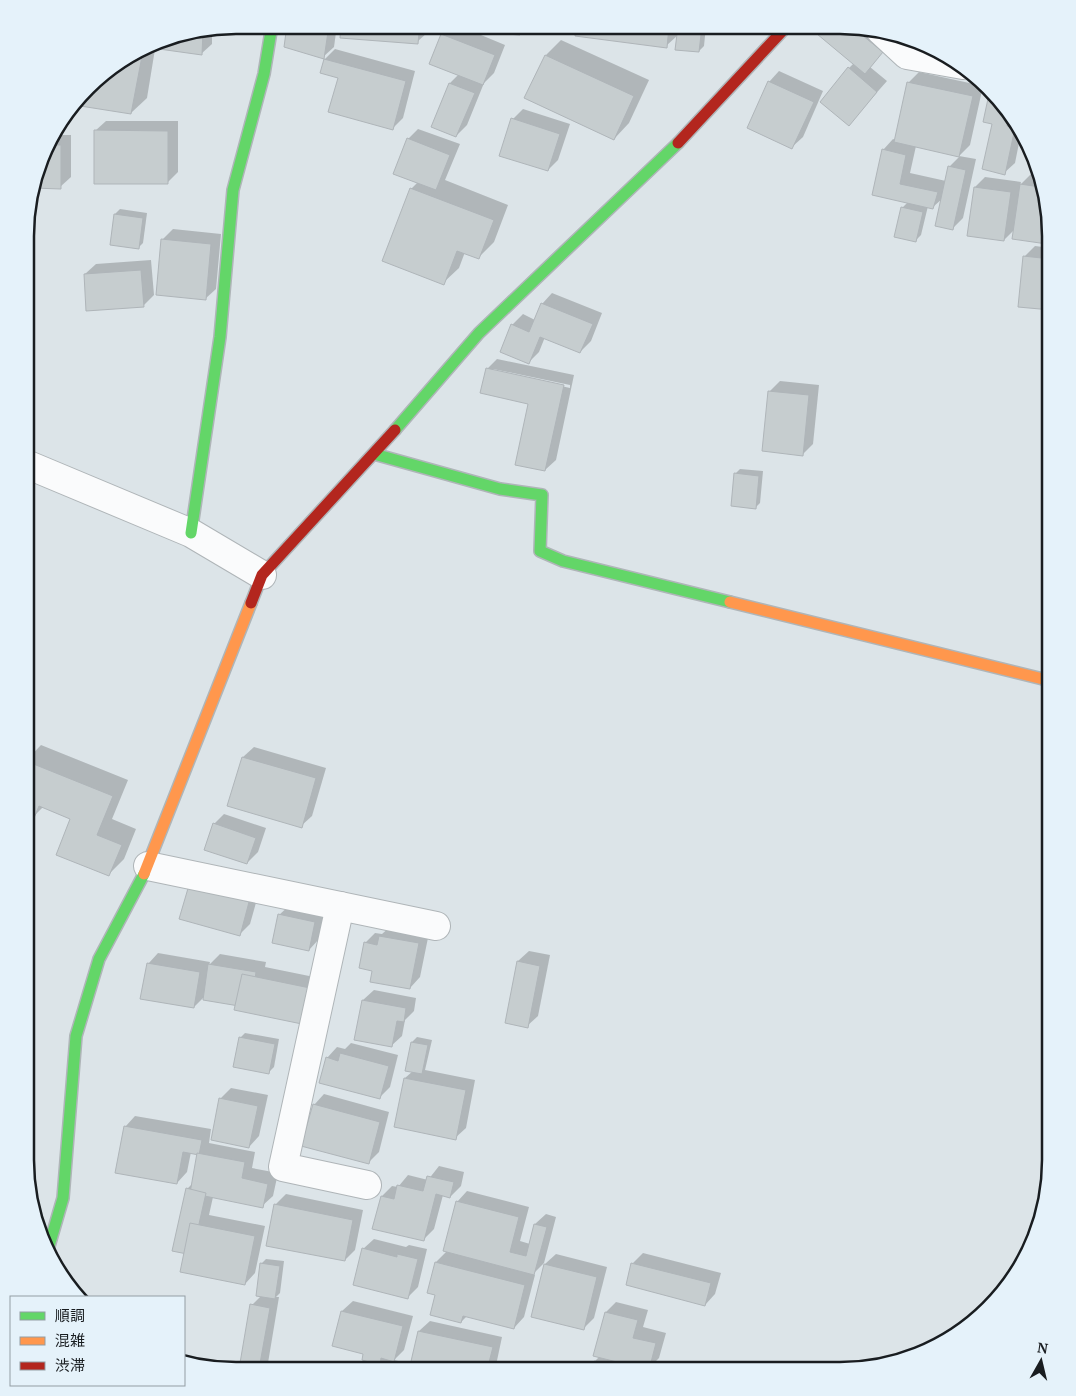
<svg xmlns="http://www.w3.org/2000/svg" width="1076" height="1396" viewBox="0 0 1076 1396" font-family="'PT Serif','Noto Sans JP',serif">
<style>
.shadow{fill:#0003;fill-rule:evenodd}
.building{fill:#c6cdcf;stroke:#afb5b9}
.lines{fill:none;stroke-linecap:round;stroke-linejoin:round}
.street-casing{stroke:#afb5b8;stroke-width:30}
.fast-casing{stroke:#afb5b8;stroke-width:14}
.slow-casing{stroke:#afb5b8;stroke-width:14}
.jam-casing{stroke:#afb5b8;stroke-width:14}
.street{stroke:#fafbfc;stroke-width:28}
.fast{stroke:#63d668;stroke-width:11}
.slow{stroke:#ff974d;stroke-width:11}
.jam{stroke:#b3261e;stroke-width:11}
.rim{fill:none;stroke:#191d20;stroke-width:2.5}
</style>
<rect width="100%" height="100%" fill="#dce4e8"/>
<!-- shadow -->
<g class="shadow">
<polygon points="288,25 337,25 334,47 323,57"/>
<polygon points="343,25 430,26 428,32 417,42"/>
<polygon points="451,26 467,30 467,26 534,26 527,26 519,34 469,30 505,45 494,73 484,83 467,125 456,136 433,127 450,83 459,74 430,63 442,34"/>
<polygon points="577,26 706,26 704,46 699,51 678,35 666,46 576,35"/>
<polygon points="815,27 868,27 892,41 870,67 887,81 849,124 849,68 854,63 813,29"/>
<polygon points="212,29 212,44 201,54 162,39 168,36"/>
<polygon points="561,40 649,80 629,123 614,139 546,55"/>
<polygon points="156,43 147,98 131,113 75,104 97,77"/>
<polygon points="335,49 415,71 403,118 392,129 339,77 325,59"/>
<polygon points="779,71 823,91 803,137 792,147 769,82"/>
<path d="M 919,72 L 983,86 L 970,145 L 959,156 L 976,159 L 963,218 L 952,229 L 943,198 L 933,207 L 928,206 L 921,235 L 916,240 L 902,208 L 908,202 L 883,150 L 893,139 L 896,140 L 909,82 ZM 916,146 L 960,156 L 950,166 L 946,181 L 910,173 Z"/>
<polygon points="990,95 1021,133 1015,163 1004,173 993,123 985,121"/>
<polygon points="523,109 570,124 558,160 548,170 513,119"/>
<polygon points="106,121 178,121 178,172 167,183 95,131"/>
<polygon points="418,129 460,144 445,180 508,205 494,242 478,258 465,252 459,268 443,283 384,261 412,188 418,182 408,139"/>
<polygon points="52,135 71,135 71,177 60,187 34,187"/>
<polygon points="1031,174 1037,175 1051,239 1047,243 1015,229 1004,240 975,187 985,177 1021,182 1020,185"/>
<polygon points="120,209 147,213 143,243 138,248 115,214"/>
<polygon points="173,229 221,234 216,289 205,299 163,239"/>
<polygon points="1035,246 1051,248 1051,309 1024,257"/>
<polygon points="151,260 154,295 143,306 85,274 96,264"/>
<polygon points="552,293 602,313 591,341 580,352 545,337 539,352 529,362 512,325 523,314 535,320 542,304"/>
<path d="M 497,359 L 574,375 L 556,460 L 545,470 L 529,403 L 487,369 ZM 493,369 L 570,385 L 570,388 L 493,371 Z"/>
<polygon points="780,381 819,385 813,444 803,454 770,391"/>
<polygon points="740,469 763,471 760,503 755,508 735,474"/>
<polygon points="41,745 128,780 112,819 136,829 124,859 109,874 72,818 44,806 34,816 26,813 26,761"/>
<polygon points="254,747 326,768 312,816 301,826 243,757"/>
<polygon points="224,814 266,828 258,852 247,863 214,824"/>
<polygon points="190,885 259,892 250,924 239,935"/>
<polygon points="290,905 325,912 319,939 309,950 279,915"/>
<polygon points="391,926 429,933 420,977 410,988 373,970 365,943 375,933 382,934"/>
<polygon points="529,951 550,955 538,1016 527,1026 518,961"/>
<polygon points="158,953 210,962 209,965 220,954 266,962 265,967 319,978 312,1012 237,1004 205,996 194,1007 148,964"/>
<polygon points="374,990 416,998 414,1011 405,1020 402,1036 391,1046 356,1039 363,1000"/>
<polygon points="245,1033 279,1039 274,1067 269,1072 240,1038"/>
<polygon points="417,1037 432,1040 425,1070 475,1080 466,1128 455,1138 405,1078 413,1071 407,1070 412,1042"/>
<polygon points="351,1043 398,1055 390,1087 380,1097 327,1058 337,1047 345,1049"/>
<polygon points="231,1088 268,1095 259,1136 249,1147 220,1099"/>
<polygon points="324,1094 389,1112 379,1152 369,1162 314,1105"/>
<polygon points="135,1116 211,1129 209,1143 255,1152 252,1168 278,1173 273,1196 262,1206 213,1197 209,1215 265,1226 255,1273 245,1284 185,1253 187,1189 193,1183 199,1153 191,1152 187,1172 177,1183 125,1127"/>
<polygon points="439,1166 464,1172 461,1186 450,1197 443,1195 434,1229 424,1239 382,1196 392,1186 398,1187 408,1175 428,1180"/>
<polygon points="467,1191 529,1207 520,1241 530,1244 535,1224 546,1214 556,1217 544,1263 533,1274 535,1275 524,1317 514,1328 467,1316 461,1322 436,1294 436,1262 447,1251 457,1202"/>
<polygon points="286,1194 363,1210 355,1250 345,1260 275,1205"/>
<polygon points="374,1239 406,1247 409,1245 427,1249 418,1287 407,1298 363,1249"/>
<polygon points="643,1253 721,1273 715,1294 705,1305 633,1263"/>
<polygon points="556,1254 607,1267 594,1318 583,1329 545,1264"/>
<polygon points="266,1259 284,1261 280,1293 276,1297 279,1297 267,1369 240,1369 252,1305 261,1296 261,1264"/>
<polygon points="353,1301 413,1316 404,1350 394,1360 407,1363 406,1370 367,1370 373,1362 365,1353 342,1311"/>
<polygon points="616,1302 648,1310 643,1327 666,1333 659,1358 654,1363 682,1371 592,1370 595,1361 600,1356 606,1312"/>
<polygon points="430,1321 502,1337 495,1370 411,1370 419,1331"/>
<polygon points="532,1361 560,1368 559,1370 522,1370"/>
<polygon points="338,1366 354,1370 334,1370"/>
</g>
<!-- building -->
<g class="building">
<polygon points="287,25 329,25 324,59 284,47"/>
<polygon points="341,25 426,26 426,32 419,32 418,44 340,38"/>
<polygon points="466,26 534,26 534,28 520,27 520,35 466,31"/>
<polygon points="576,26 669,26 667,48 575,36"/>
<polygon points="678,26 702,26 699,52 675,50"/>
<polygon points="813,27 852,27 883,52 865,74 811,29"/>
<polygon points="203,30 202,55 159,49 161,40 168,36"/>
<polygon points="441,34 495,55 483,85 429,64"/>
<polygon points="143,51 131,114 74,105 97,77"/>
<polygon points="545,55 634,96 614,140 524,98"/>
<polygon points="324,59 406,81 393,130 328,112 338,78 320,73"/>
<polygon points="848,67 877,92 849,126 820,102"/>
<polygon points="768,81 814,102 792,149 747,128"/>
<polygon points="907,82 973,96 959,157 894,142"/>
<polygon points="449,83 475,93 456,137 431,127"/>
<polygon points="989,94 1009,117 1007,126 1015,128 1005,175 982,169 992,124 983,122"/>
<polygon points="511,118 560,134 548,171 499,156"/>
<polygon points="94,130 168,131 168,184 94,184"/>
<polygon points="407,138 450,155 436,190 393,174"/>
<polygon points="48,145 61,145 61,189 33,188"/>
<polygon points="882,149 906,155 900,184 938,192 933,209 872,195"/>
<polygon points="948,166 966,170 953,230 935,226"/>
<polygon points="1020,184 1040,187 1050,229 1047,244 1012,239"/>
<polygon points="974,187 1011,192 1004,241 967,236"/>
<polygon points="410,188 494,220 479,259 457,251 444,285 382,261"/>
<polygon points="901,207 923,212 916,242 894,237"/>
<polygon points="114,214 143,218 139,249 110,245"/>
<polygon points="161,239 211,244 206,300 156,295"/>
<polygon points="1023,256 1051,259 1051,310 1018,307"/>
<polygon points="141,270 144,307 86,311 84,274"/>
<polygon points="541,303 593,324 580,353 540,337 529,364 500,352 511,324 529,332"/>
<polygon points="486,368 564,385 545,471 515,465 528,404 480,393"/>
<polygon points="768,391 809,395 803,456 762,451"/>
<polygon points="734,473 759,476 756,509 731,506"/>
<polygon points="242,757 316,778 302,828 227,806"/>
<polygon points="26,761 113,796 97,835 122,845 109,876 56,855 70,819 39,806 34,818 26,815"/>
<polygon points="213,823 256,838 247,864 204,850"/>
<polygon points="189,885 249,902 240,936 179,919"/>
<polygon points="278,914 315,922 309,951 272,943"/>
<polygon points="379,936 419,943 410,989 370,982 372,971 359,968 364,942 377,945"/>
<polygon points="517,961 540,966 528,1028 505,1023"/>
<polygon points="147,963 200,972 194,1008 140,999"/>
<polygon points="208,964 256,972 251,1008 203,1000"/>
<polygon points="242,974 310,988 302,1024 234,1010"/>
<polygon points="362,1000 406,1008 404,1022 397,1021 392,1047 354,1040"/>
<polygon points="239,1037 275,1044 269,1074 233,1067"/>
<polygon points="411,1042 428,1045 422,1074 405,1071"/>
<polygon points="340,1053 389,1066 380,1099 319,1083 326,1057 338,1061"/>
<polygon points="404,1078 466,1090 456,1140 394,1127"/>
<polygon points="219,1098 258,1106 249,1148 211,1140"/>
<polygon points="313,1104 380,1122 369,1164 301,1146"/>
<polygon points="124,1126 202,1140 199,1155 183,1152 177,1184 115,1173"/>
<polygon points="197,1153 245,1162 242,1178 268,1184 263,1208 190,1193"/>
<polygon points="427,1176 454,1182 450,1198 436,1194 424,1241 372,1229 381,1196 394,1199 397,1185 423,1191"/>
<polygon points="186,1188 206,1193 192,1255 172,1251"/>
<polygon points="456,1201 519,1217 510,1252 526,1256 534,1224 547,1227 534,1275 443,1251"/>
<polygon points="274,1204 353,1220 345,1261 266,1246"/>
<polygon points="190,1223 255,1236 245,1285 180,1272"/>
<polygon points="362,1248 397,1257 397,1254 418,1259 408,1299 353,1285"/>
<polygon points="435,1262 525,1285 514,1329 463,1316 461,1323 430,1315 435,1295 427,1293"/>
<polygon points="260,1263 280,1266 275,1299 256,1296"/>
<polygon points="631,1263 711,1283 705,1306 626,1285"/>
<polygon points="544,1264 597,1277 584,1330 531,1317"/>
<polygon points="250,1304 270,1308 259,1369 239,1369"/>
<polygon points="341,1311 403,1326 394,1362 381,1358 380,1365 362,1360 363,1354 332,1346"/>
<polygon points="605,1312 638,1320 633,1338 656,1343 649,1370 593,1356"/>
<polygon points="418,1331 493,1347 487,1370 409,1370"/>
<polygon points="594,1361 631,1370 591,1370"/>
</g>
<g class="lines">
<defs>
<g id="street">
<polyline points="880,30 907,55 963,65"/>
<polyline points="26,464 191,533 262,575"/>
<polyline points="148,866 436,926"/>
<polyline points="340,906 283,1167 367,1185"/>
</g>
<g id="fast">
<polyline points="395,430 479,333 678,143"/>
<polyline points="374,454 500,489 542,495 540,551 563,561 730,602"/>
<polyline points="191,533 220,337 233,190 264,74 272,25"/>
<polyline points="47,1253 63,1198 76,1036 99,959 144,874"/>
</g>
<g id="slow">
<polyline points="730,602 1051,681"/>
<polyline points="144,874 251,603"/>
</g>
<g id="jam">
<polyline points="678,143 786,27"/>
<polyline points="251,603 262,575 395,430"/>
</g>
</defs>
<!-- street casing -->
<use href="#street" class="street-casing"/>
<!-- fast casing -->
<use href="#fast" class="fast-casing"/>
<!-- slow casing -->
<use href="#slow" class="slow-casing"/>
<!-- jam casing -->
<use href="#jam" class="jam-casing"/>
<!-- street -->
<use href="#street" class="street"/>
<!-- fast -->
<use href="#fast" class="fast"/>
<!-- slow -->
<use href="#slow" class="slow"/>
<!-- jam -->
<use href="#jam" class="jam"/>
</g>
<!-- crop -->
<path d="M0 0H1076V1396H0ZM236 34H840A202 202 0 0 1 1042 236V1160A202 202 0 0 1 840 1362H236A202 202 0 0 1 34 1160V236A202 202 0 0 1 236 34Z" fill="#e5f2fa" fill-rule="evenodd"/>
<path class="rim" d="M236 34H840A202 202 0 0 1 1042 236V1160A202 202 0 0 1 840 1362H236A202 202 0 0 1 34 1160V236A202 202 0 0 1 236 34Z"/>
<!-- legend -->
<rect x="10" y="1296" width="175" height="90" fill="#e5f2fa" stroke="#939da3"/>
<rect x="20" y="1312" width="25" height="8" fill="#63d668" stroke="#939da3"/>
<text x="55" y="1321" font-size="15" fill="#191d20">順調</text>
<rect x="20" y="1337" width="25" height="8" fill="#ff974d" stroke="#939da3"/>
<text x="55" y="1346" font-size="15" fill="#191d20">混雑</text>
<rect x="20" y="1362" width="25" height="8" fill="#b3261e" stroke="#939da3"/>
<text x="55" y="1371" font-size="15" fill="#191d20">渋滞</text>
<!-- north arrow -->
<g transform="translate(1041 1361) rotate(8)" stroke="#e5f2fa" stroke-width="4" paint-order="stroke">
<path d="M0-4L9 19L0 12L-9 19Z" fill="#191d20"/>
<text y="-8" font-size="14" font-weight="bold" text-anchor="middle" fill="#191d20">N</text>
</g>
</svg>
